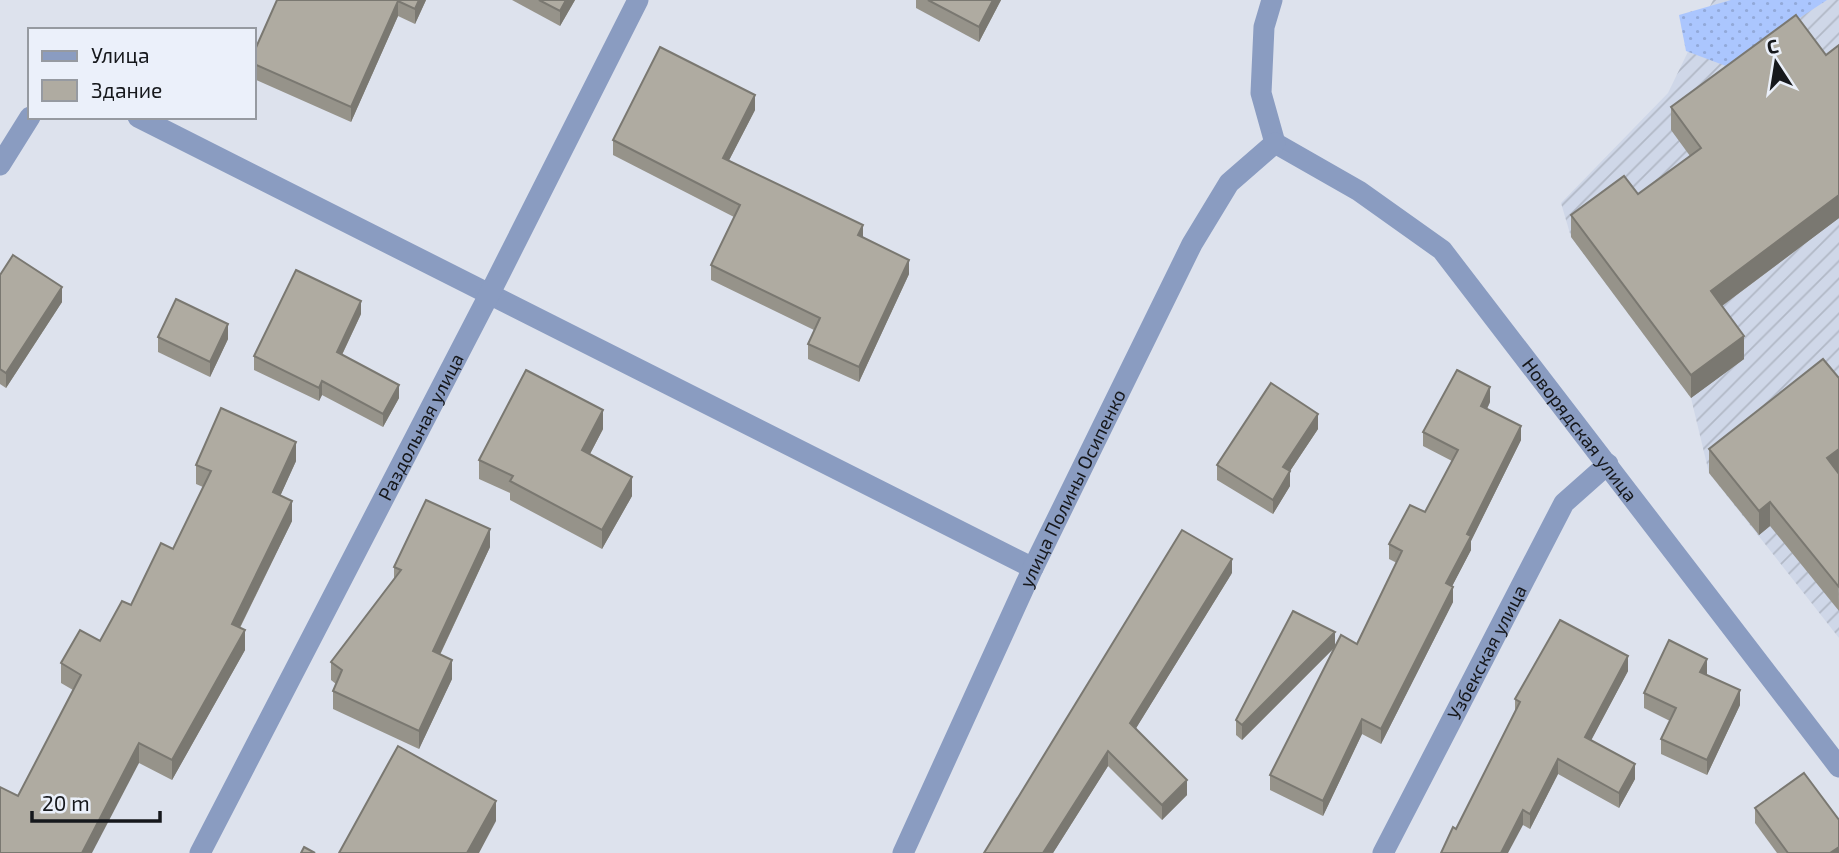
<svg xmlns="http://www.w3.org/2000/svg" width="1839" height="853" viewBox="0 0 1839 853" font-family="'Exo 2',sans-serif">
<style>
.industrial{fill:url(#industrial-furrows)}
.grass{fill:url(#grass-dots)}
.lines{fill:none;stroke-linecap:round;stroke-linejoin:round}
.minor{stroke:#8a9cc1;stroke-width:21}
.wall{fill:#96938a}
.shaded-wall{fill:#7a7871}
.building{fill:#afaba1;stroke:#7a7871;stroke-width:2}
.labels{text-anchor:middle;stroke-width:7;stroke-linejoin:round;paint-order:stroke}
.street-label{font-size:19px;fill:#16181c;stroke:#ebf0fa}
</style>
<defs>
<pattern id="industrial-furrows" width="10" height="10" patternUnits="userSpaceOnUse" patternTransform="scale(1.75)"><rect width="10" height="10" fill="#cfd7e8"/><path d="M-1 1l2-2M0 10L10 0M9 11l2-2" fill="none" stroke="#b1b8c6"/></pattern>
<pattern id="grass-dots" width="8" height="8" patternUnits="userSpaceOnUse" patternTransform="scale(1.75)"><rect width="8" height="8" fill="#abc6fe"/><path d="M2 2h.1M6 6h.1" fill="none" stroke="#92a9d9" stroke-width="1.8" stroke-linecap="round"/></pattern>
</defs>
<rect width="100%" height="100%" fill="#dde2ed"/>
<!-- industrial -->
<polygon class="industrial" points="1713,0 1839,0 1839,638 1709,473 1691,398 1571,237 1561,203 1668,93"/>
<!-- grass -->
<polygon class="grass" points="1731,0 1827,0 1726,66 1686,51 1679,15"/>
<g class="lines">
<!-- minor -->
<g class="minor">
<polyline points="1272,0 1264,27 1261,93 1275,143"/>
<polyline points="138,117 1033,568"/>
<path id="s1" d="M 1275,143 L 1359,191 L 1442,250 L 1839,767"/>
<polyline points="0,165 30,117"/>
<path id="s2" d="M 200,853 L 489,295 L 638,0"/>
<path id="s3" d="M 903,853 L 1033,568 L 1192,244 L 1229,183 L 1275,143"/>
<path id="s4" d="M 1383,853 L 1564,503 L 1608,464"/>
</g>
</g>
<!-- wall -->
<g class="wall">
<polygon points="277,0 426,0 415,24 398,16 351,122 254,79 254,52"/>
<polygon points="512,0 575,0 560,26"/>
<polygon points="916,0 1001,0 979,42 916,8"/>
<polygon points="1839,45 1839,218 1722,306 1744,359 1691,398 1571,237 1571,215 1638,194 1690,156 1671,130 1671,107 1826,55"/>
<polygon points="755,110 729,160 863,237 909,274 859,382 808,359 808,344 814,330 711,280 711,265 734,217 613,155 613,140"/>
<polygon points="0,275 62,302 6,388 0,384"/>
<polygon points="361,314 342,355 399,398 383,427 322,395 319,401 254,370 254,356"/>
<polygon points="158,337 228,339 210,377 158,352"/>
<polygon points="1490,402 1487,409 1521,440 1471,541 1471,550 1452,586 1453,602 1381,744 1362,734 1323,816 1270,790 1270,775 1334,648 1242,740 1236,735 1236,720 1335,646 1357,644 1397,563 1389,559 1389,544 1425,512 1452,461 1423,446 1423,432"/>
<polygon points="603,429 590,454 632,496 602,549 510,500 510,493 479,479 479,460"/>
<polygon points="1318,429 1290,471 1290,486 1273,514 1217,480 1217,465"/>
<polygon points="1709,449 1838,473 1839,611 1770,526 1759,535 1709,473"/>
<polygon points="296,461 280,496 292,521 240,628 245,650 172,780 139,763 18,796 73,690 61,683 61,663 100,641 131,605 173,549 203,487 196,484 196,465"/>
<polygon points="490,547 440,655 452,679 419,749 333,709 333,691 336,684 331,680 331,662 394,579 394,567"/>
<polygon points="1232,573 1136,728 1187,795 1162,820 1108,766 1053,853 984,853"/>
<polygon points="1628,671 1591,740 1635,779 1619,808 1558,774 1530,829 1523,825 1456,829 1515,712 1515,699"/>
<polygon points="1707,674 1706,675 1740,705 1707,775 1661,754 1661,739 1670,721 1644,708 1644,693"/>
<polygon points="1755,808 1839,853 1777,853 1755,823"/>
</g>
<!-- shaded-wall -->
<g class="shaded-wall">
<polygon points="419,0 426,0 415,24 415,9"/>
<polygon points="566,0 575,0 560,26 560,11"/>
<polygon points="993,0 1001,0 979,42 979,27"/>
<polygon points="398,1 398,16 351,122 351,107"/>
<polygon points="755,95 755,110 723,172 723,158"/>
<polygon points="1839,195 1839,218 1711,314 1711,291"/>
<polygon points="863,225 863,240 858,235"/>
<polygon points="909,260 909,274 859,382 859,367"/>
<polygon points="62,287 62,302 6,388 6,373"/>
<polygon points="361,301 361,314 337,365 337,352"/>
<polygon points="228,324 228,339 210,377 210,362"/>
<polygon points="1744,336 1744,359 1691,398 1691,375"/>
<polygon points="322,381 322,395 319,401 319,388"/>
<polygon points="399,385 399,398 383,427 383,414"/>
<polygon points="1490,387 1490,402 1481,421 1481,406"/>
<polygon points="603,410 603,429 582,469 582,450"/>
<polygon points="1318,414 1318,429 1290,471 1290,486 1273,514 1273,500 1283,467"/>
<polygon points="1521,426 1521,440 1471,541 1471,550 1446,598 1446,583 1467,534"/>
<polygon points="296,442 296,461 273,512 273,492"/>
<polygon points="1839,449 1839,473 1827,482 1827,458"/>
<polygon points="632,477 632,496 602,549 602,530"/>
<polygon points="292,501 292,521 232,643 232,624"/>
<polygon points="1770,502 1770,526 1759,535 1759,511"/>
<polygon points="490,529 490,547 433,669 433,651"/>
<polygon points="1232,559 1232,573 1130,738 1130,723"/>
<polygon points="1453,587 1453,602 1381,744 1381,729"/>
<polygon points="245,630 245,650 172,780 172,760"/>
<polygon points="1335,632 1335,647 1242,740 1242,725"/>
<polygon points="1628,656 1628,671 1585,752 1585,737"/>
<polygon points="1707,659 1707,674 1700,687 1700,672"/>
<polygon points="452,660 452,679 419,749 419,731"/>
<polygon points="1740,690 1740,705 1707,775 1707,760"/>
<polygon points="1362,719 1362,734 1323,816 1323,801"/>
<polygon points="139,743 139,763 92,853 82,853"/>
<polygon points="1108,751 1108,766 1053,853 1043,853"/>
<polygon points="1558,759 1558,774 1530,829 1530,814"/>
<polygon points="1635,764 1635,779 1619,808 1619,793"/>
<polygon points="1187,780 1187,795 1162,820 1162,805"/>
<polygon points="496,801 496,821 479,853 467,853"/>
<polygon points="1523,810 1523,825 1508,853 1501,853"/>
<polygon points="1839,847 1839,853 1830,853"/>
</g>
<!-- building -->
<g class="building">
<polygon points="277,0 419,0 415,9 398,1 351,107 254,64 254,52"/>
<polygon points="539,0 566,0 560,11"/>
<polygon points="928,0 993,0 979,27"/>
<polygon points="1796,15 1826,55 1839,45 1839,195 1711,291 1744,336 1691,375 1571,215 1624,176 1638,194 1701,148 1671,107"/>
<polygon points="660,47 755,95 723,158 863,225 858,235 909,260 859,367 808,344 820,318 711,265 740,205 613,140"/>
<polygon points="13,255 62,287 6,373 0,369 0,275"/>
<polygon points="296,270 361,301 337,352 399,385 383,414 322,381 319,388 254,356"/>
<polygon points="176,299 228,324 210,362 158,337"/>
<polygon points="1823,359 1839,378 1839,449 1827,458 1839,474 1839,587 1770,502 1759,511 1709,449"/>
<polygon points="526,370 603,410 582,450 632,477 602,530 510,481 513,476 479,460"/>
<polygon points="1457,370 1490,387 1481,406 1521,426 1467,534 1471,536 1446,583 1453,587 1381,729 1362,719 1323,801 1270,775 1341,635 1357,644 1402,551 1389,544 1410,505 1425,512 1458,450 1423,432"/>
<polygon points="1271,383 1318,414 1283,467 1290,471 1273,500 1217,465"/>
<polygon points="221,408 296,442 273,492 292,501 232,624 245,630 172,760 139,743 82,853 0,853 0,787 18,796 81,675 61,663 80,630 100,641 122,601 131,605 161,543 173,549 211,471 196,465"/>
<polygon points="426,500 490,529 433,651 452,660 419,731 333,691 342,670 331,662 401,570 394,567"/>
<polygon points="1182,530 1232,559 1130,723 1187,780 1162,805 1108,751 1043,853 984,853"/>
<polygon points="1293,611 1335,632 1242,725 1236,720"/>
<polygon points="1560,620 1628,656 1585,737 1635,764 1619,793 1558,759 1530,814 1523,810 1501,853 1441,853 1453,827 1456,829 1520,702 1515,699"/>
<polygon points="1669,640 1707,659 1700,672 1740,690 1707,760 1661,739 1676,708 1644,693"/>
<polygon points="398,746 496,801 467,853 339,853"/>
<polygon points="1804,773 1839,820 1839,847 1830,853 1788,853 1755,808"/>
<polygon points="304,847 315,853 301,853"/>
</g>
<g class="labels">
<!-- street labels -->
<g class="street-label">
<text dy="7" stroke="none"><textPath href="#s2" startOffset="480">Раздольная улица</textPath></text>
<text dy="7" stroke="none"><textPath href="#s1" startOffset="425">Новорядская улица</textPath></text>
<text dy="7" stroke="none"><textPath href="#s3" startOffset="402">улица Полины Осипенко</textPath></text>
<text dy="7" stroke="none"><textPath href="#s4" startOffset="226">Узбекская улица</textPath></text>
</g>
</g>
<!-- legend -->
<rect x="28" y="28" width="228" height="91" fill="#ebf0fa" stroke="#969aa1" stroke-width="2"/>
<rect x="42" y="51" width="35" height="10" fill="#8a9cc1" stroke="#969aa1" stroke-width="2"/>
<text x="91" y="63" font-size="21" fill="#16181c">Улица</text>
<rect x="42" y="80" width="35" height="21" fill="#afaba1" stroke="#969aa1" stroke-width="2"/>
<text x="91" y="98" font-size="21" fill="#16181c">Здание</text>
<!-- north arrow -->
<g transform="translate(1776 63) rotate(348)" stroke="#ebf0fa" stroke-width="5" paint-order="stroke">
<path d="M0-5L12 26L0 18L-12 26Z" fill="#16181c"/>
<text y="-10" font-size="19" font-weight="bold" text-anchor="middle" fill="#16181c">С</text>
</g>
<!-- scale -->
<path d="M32 811v10h128v-10" fill="none" stroke="#16181c" stroke-width="3.5"/>
<text x="42" y="811" font-size="21" fill="#16181c" stroke="#ebf0fa" stroke-width="5" paint-order="stroke">20 m</text>
</svg>
